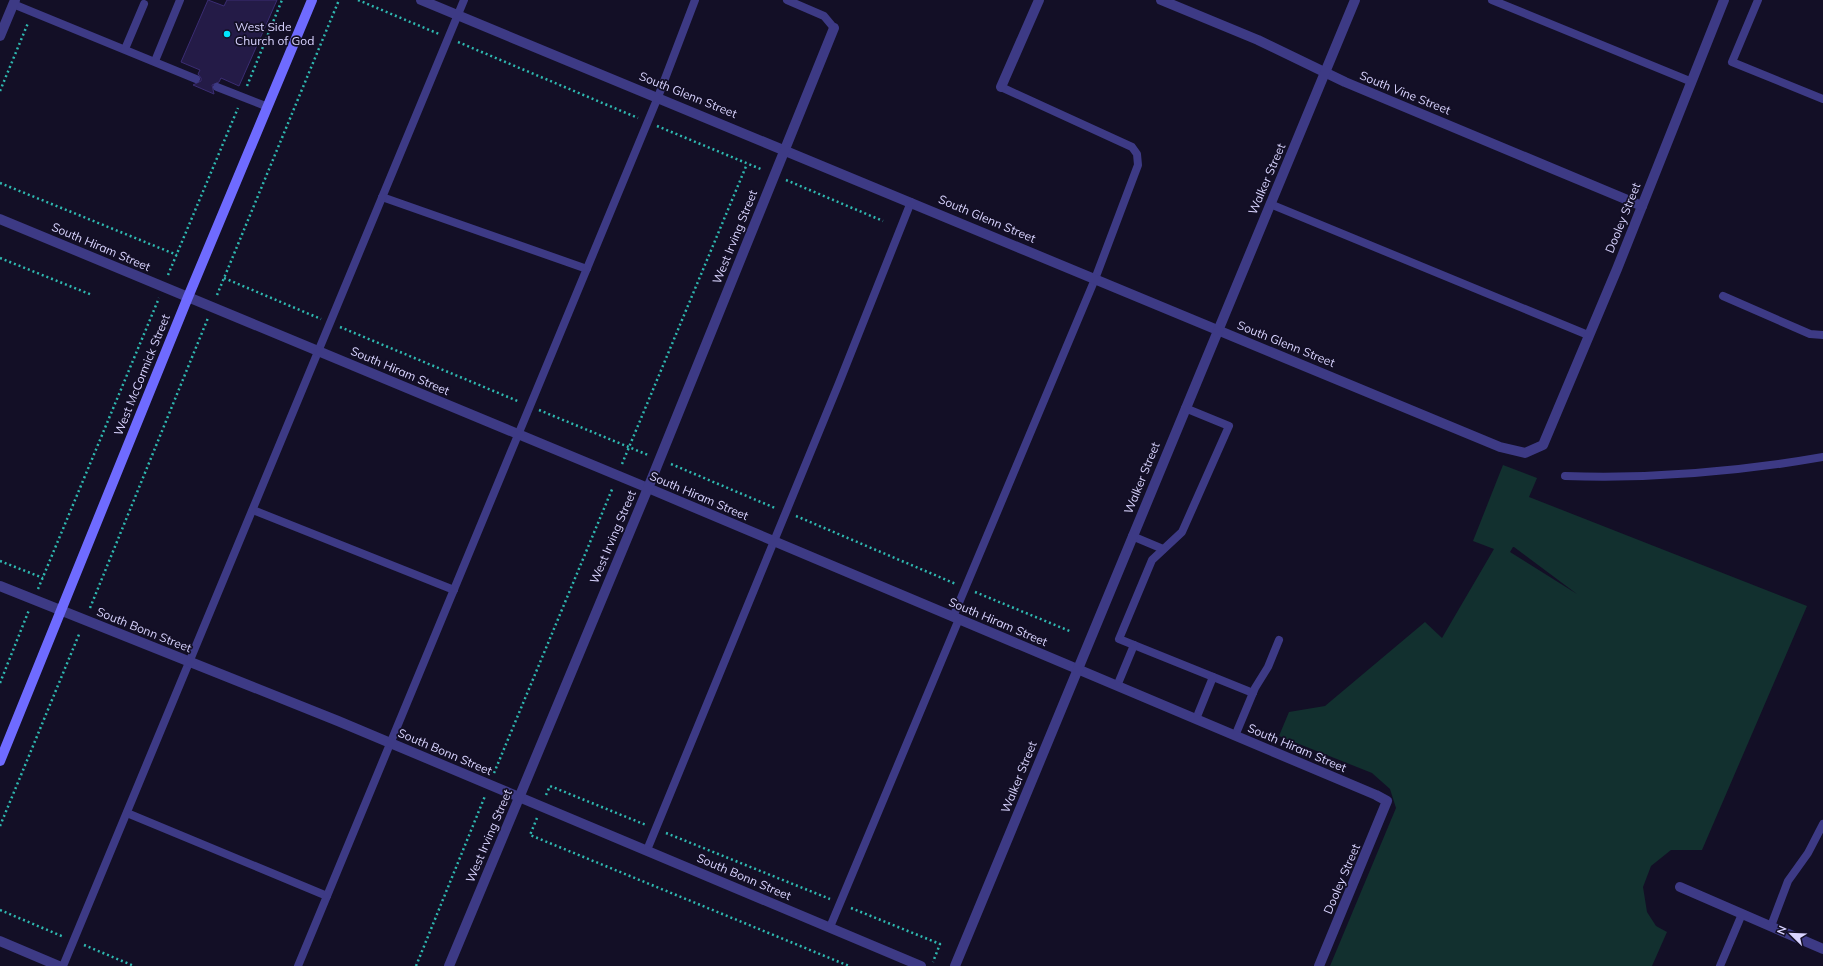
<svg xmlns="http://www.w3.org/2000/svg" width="1823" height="966" viewBox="0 0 1823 966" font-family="Mulish,sans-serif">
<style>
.green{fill:#12302f;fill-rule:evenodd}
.building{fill:#241b47;stroke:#3b2d73}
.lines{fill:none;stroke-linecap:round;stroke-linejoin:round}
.path{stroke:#2fb8b0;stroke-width:2.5;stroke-dasharray:2 3;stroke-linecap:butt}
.lane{stroke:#3d3a85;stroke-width:8}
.street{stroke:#3d3a85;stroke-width:10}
.secondary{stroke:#6f6bff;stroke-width:10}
.poi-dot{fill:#00e5ff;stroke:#130f26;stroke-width:1.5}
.labels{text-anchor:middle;stroke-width:3.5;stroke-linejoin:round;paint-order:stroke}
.poi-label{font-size:12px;fill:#d9d4ff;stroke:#130f26;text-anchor:start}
.street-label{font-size:12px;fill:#d9d4ff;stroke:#130f26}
</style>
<rect width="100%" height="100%" fill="#130f26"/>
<!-- green -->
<path class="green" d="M 1503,465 L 1537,478 L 1529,497 L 1807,606 L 1702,850 L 1671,850 L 1651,866 L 1643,887 L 1647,912 L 1656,926 L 1667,932 L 1652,966 L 1330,966 L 1396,808 L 1390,789 L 1372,773 L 1279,736 L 1289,712 L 1325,706 L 1425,622 L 1442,638 L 1494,549 L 1473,541 ZM 1513,547 L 1514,547 L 1577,594 L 1510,552 Z"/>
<!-- building -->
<polygon class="building" points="208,0 224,6 227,0 277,0 239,86 221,78 219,82 212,85 214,94 193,85 201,81 201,78 198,74 200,70 181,62"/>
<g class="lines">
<!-- path -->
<g class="path">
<polyline points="358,0 439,34"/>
<polyline points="458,42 638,118"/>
<polyline points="247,86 282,0"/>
<polyline points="0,91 28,23"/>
<polyline points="657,126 763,170"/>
<polyline points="786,180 883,221"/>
<polyline points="0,183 177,255"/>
<polyline points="0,258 92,295"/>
<polyline points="168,275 238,108"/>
<polyline points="224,278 321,319"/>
<polyline points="217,295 339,0"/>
<polyline points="340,327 520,402"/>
<polyline points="539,410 648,455"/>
<polyline points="622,464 747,164"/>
<polyline points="671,464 775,508"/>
<polyline points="796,516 956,584"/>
<polyline points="0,561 43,578"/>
<polyline points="38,589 159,298"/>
<polyline points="975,592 1072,632"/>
<polyline points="90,608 208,318"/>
<polyline points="0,683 29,610"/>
<polyline points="494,773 613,487"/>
<polyline points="546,795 550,786 646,825"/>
<polyline points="537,818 530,835 849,966"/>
<polyline points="0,826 80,632"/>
<polyline points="666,833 830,899"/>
<polyline points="851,908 940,944 933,962"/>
<polyline points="0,910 64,937"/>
<polyline points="84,945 134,966"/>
<polyline points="416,966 485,796"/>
</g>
<!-- lane -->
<g class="lane">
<polyline points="787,0 824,16 834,28"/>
<polyline points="1492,0 1692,82"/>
<polyline points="1758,0 1732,62 1823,99"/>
<polyline points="13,4 196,79"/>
<polyline points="125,49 144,4"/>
<polyline points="155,61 180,0"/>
<polyline points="217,87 268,107"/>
<polyline points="382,197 587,269"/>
<polyline points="1270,204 1588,335"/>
<polyline points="1723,296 1810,334 1823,335"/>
<polyline points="1185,408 1229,426 1182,532 1152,560 1119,639 1253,693"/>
<path d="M 1565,476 C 1652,479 1737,472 1823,457"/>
<polyline points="253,510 454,590"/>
<polyline points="1132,536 1163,549"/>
<polyline points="953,617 1095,279 1138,165 1137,154 1132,147 1001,87"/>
<polyline points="1117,686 1134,645"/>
<polyline points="1196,719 1213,677"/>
<polyline points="1235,736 1255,688 1268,667 1279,640"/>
<polyline points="127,813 327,896"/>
<polyline points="647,850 839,383 911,202"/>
<polyline points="1771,926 1788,881 1808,853 1823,824"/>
<polyline points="830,927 959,619"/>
<polyline points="63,966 464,0"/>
<polyline points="298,966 658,97 695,0"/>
<polyline points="1720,966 1742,914"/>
</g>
<!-- street -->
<g class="street">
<polyline points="421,0 1500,447 1525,453 1543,445 1617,269 1724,0"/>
<polyline points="1161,0 1258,40 1345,82 1642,206"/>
<polyline points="0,36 15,0"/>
<polyline points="1001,87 1039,0"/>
<polyline points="0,219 648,488 1376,795 1387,801 1319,966"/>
<polyline points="0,586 338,721 921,966"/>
<polyline points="1680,887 1823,949"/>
<polyline points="0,941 59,966"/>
<polyline points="449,966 648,488 834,28"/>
<polyline points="955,966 1355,0"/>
</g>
<!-- secondary -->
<polyline class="secondary" points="0,761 188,297 312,0"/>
</g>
<!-- markers -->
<circle class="poi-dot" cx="227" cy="34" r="4"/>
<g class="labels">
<!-- poi labels -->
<g class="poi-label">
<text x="235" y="31">West Side<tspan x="235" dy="14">Church of God</tspan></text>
</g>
<!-- street labels -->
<g class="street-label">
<text transform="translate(1405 93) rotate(22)" y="4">South Vine Street</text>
<text transform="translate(688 95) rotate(22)" y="4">South Glenn Street</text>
<text transform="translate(1267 179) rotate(-67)" y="4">Walker Street</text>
<text transform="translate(1623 218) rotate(-68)" y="4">Dooley Street</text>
<text transform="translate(987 219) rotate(23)" y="4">South Glenn Street</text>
<text transform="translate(735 237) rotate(-68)" y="4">West Irving Street</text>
<text transform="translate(101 247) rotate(23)" y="4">South Hiram Street</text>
<text transform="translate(1286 344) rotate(22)" y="4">South Glenn Street</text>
<text transform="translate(400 371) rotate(23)" y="4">South Hiram Street</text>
<text transform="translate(142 375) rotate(-68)" y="4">West McCormick Street</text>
<text transform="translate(1142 478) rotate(-68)" y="4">Walker Street</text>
<text transform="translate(699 496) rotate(23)" y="4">South Hiram Street</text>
<text transform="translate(613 537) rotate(-67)" y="4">West Irving Street</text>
<text transform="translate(998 622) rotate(23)" y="4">South Hiram Street</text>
<text transform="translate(144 630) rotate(22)" y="4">South Bonn Street</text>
<text transform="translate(1297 748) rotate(23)" y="4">South Hiram Street</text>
<text transform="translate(445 752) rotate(23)" y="4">South Bonn Street</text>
<text transform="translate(1019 777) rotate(-68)" y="4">Walker Street</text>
<text transform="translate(489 836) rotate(-67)" y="4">West Irving Street</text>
<text transform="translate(744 877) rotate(23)" y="4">South Bonn Street</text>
<text transform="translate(1342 879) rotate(-67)" y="4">Dooley Street</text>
</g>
</g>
<!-- north arrow -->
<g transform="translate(1791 934) rotate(293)" stroke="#130f26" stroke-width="3" paint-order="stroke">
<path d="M0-3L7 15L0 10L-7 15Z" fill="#d9d4ff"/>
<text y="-6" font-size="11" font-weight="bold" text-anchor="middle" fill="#d9d4ff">N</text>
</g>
</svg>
